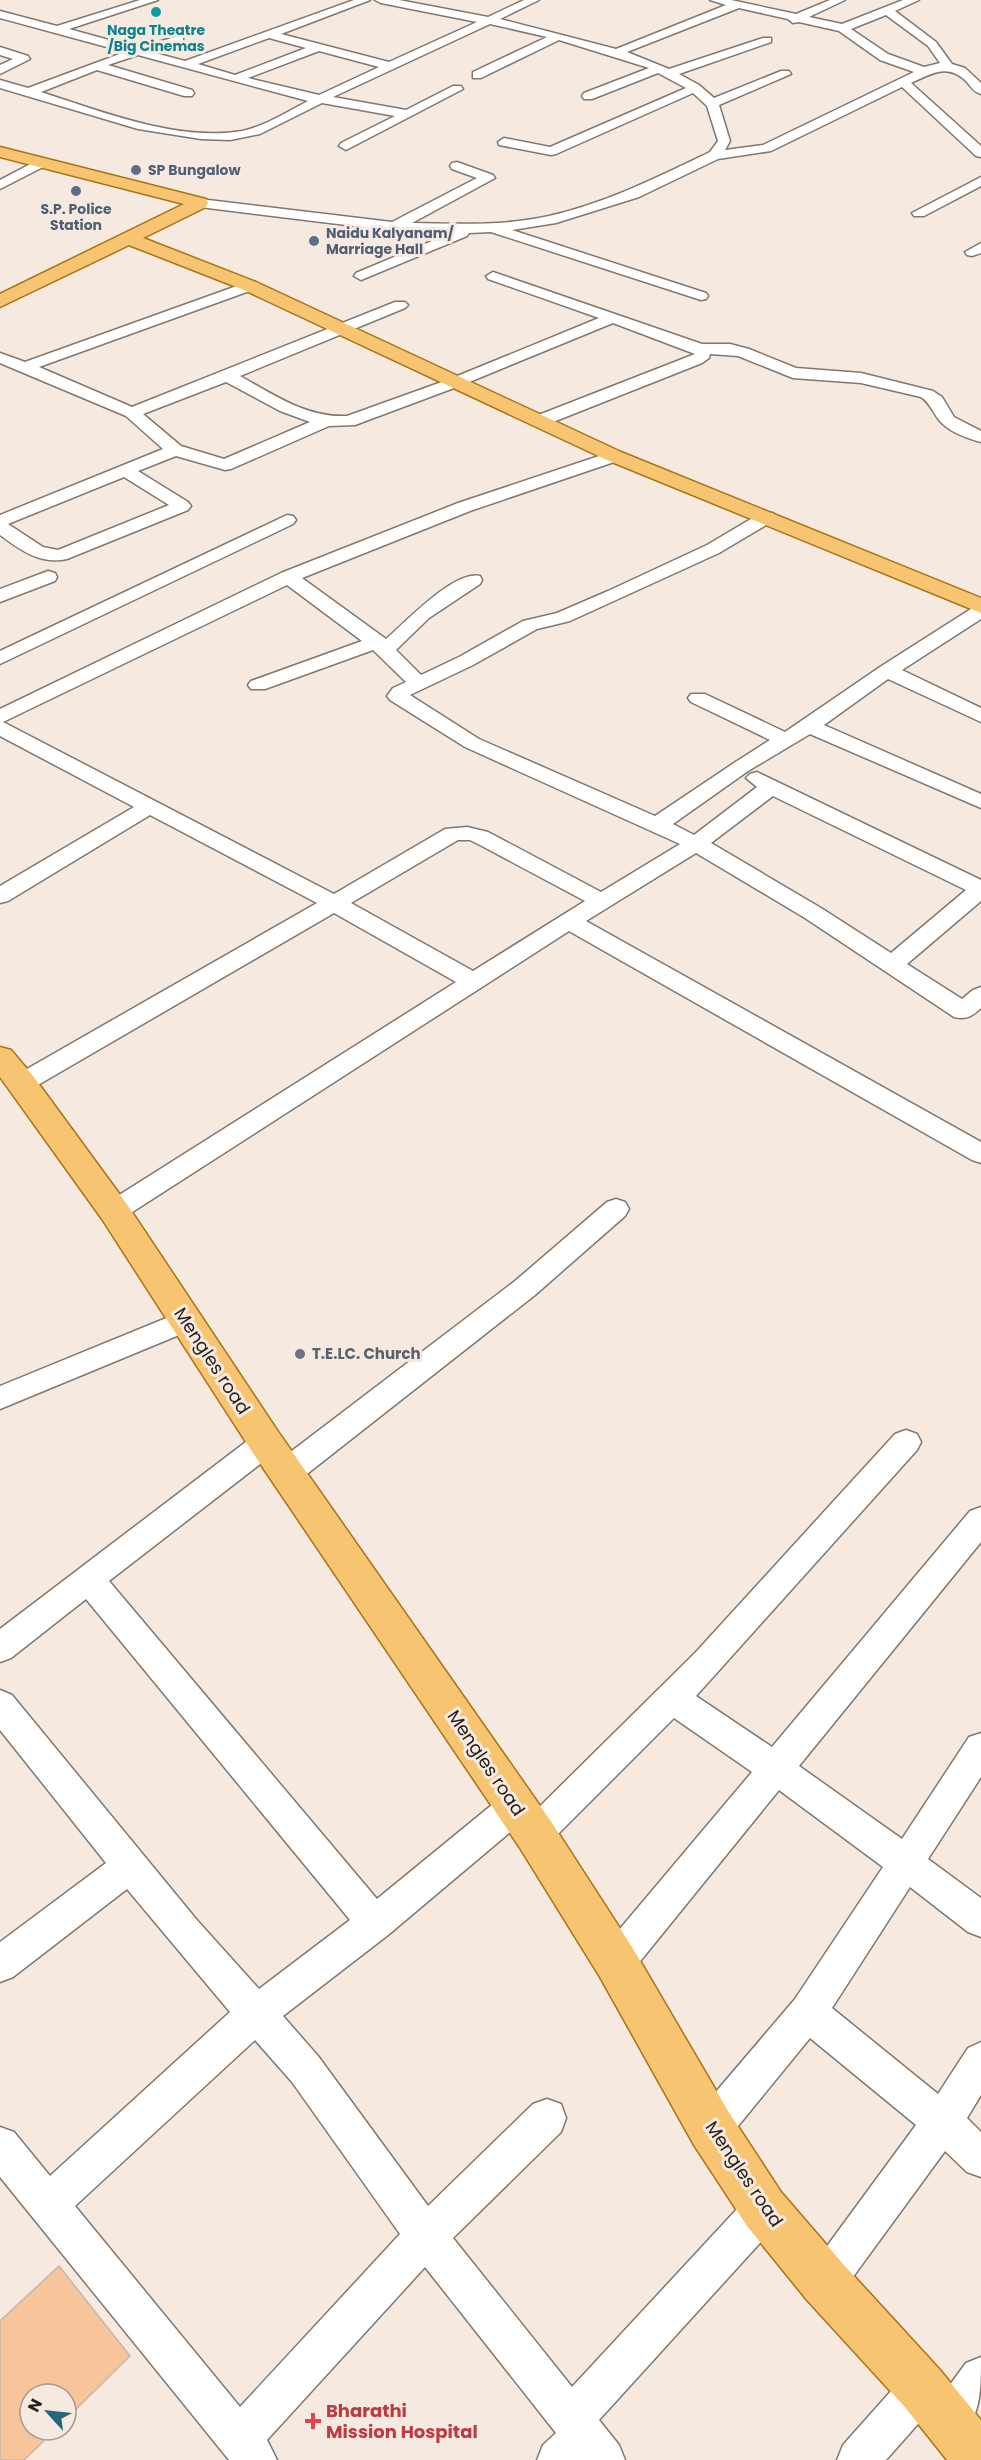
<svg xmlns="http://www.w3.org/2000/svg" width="981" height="2460" viewBox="0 0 981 2460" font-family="Poppins,sans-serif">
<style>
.building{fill:#f8c49a;stroke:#c2b6ad;stroke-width:1.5}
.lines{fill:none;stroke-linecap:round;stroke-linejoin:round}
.minor-casing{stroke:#82776f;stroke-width:3}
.major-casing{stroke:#aa7216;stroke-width:3}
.minor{fill:#fff;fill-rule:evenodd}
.major{fill:#f7c571;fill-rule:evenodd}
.culture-dot{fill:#0f9aa8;stroke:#f6eae0;stroke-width:2}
.service-dot{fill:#5c6f8a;stroke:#f6eae0;stroke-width:2}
.worship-dot{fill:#6b7280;stroke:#f6eae0;stroke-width:2}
.health-dot{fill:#e0444e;stroke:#f6eae0;stroke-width:2}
.labels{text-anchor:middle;stroke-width:6;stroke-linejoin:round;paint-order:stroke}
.far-culture-label{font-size:14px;font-weight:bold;fill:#0d838f;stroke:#f6eae0}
.far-service-label{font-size:14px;font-weight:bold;fill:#4e5e75;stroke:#f6eae0;text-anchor:start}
.worship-label{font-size:15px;font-weight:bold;fill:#5b616d;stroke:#f6eae0;text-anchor:start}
.near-street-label{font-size:18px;fill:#25201d;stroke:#f6eae0}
.near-health-label{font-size:18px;font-weight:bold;fill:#be3a42;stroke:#f6eae0;text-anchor:start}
</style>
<rect width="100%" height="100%" fill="#f6eae0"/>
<!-- building -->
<polygon class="building" points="59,2266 130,2356 66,2419 66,2394 30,2394 30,2430 55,2430 24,2460 0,2460 0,2321"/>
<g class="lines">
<defs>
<g id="minor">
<path d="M 140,0 L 158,0 L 69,29 L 138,48 L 175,37 L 183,37 L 183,41 L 151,52 L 185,61 L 354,0 L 370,0 L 281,34 L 389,62 L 477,22 L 381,3 L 375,0 L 399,0 L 488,17 L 524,0 L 539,0 L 500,19 L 616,49 L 726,5 L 710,0 L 731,0 L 796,14 L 830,0 L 845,0 L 809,17 L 842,24 L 903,0 L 919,0 L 895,11 L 936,42 L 952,64 L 965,68 L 981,83 L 981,94 C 974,92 971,87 967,82 C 948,63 932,73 911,83 L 981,146 L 981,157 L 976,156 L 902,87 L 771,151 L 718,159 L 639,197 L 556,223 L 512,230 L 706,293 L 708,296 L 706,299 L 701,300 L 491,232 L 469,233 L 467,236 L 361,280 L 354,276 L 356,273 L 451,233 L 395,231 L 200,207 L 193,203 L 200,199 L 392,222 L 477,178 L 452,169 L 450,166 L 452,163 L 457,162 L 493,175 L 495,178 L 412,223 C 458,224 504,226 549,216 C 606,203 658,177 710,152 L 718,141 L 707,106 L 693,93 L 556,154 L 551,155 L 499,145 L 498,142 L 504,138 L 550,147 L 686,88 L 658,73 L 592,99 L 584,99 L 582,96 L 584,93 L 649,68 L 559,40 L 481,78 L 473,78 L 473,72 L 547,37 L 490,24 L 333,97 L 406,110 L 453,86 L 461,86 L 463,89 L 346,150 L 339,146 L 341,143 L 395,116 L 322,103 L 260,134 L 230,140 L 201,139 L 138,129 L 0,88 L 0,80 L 28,88 L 125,52 L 0,18 L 0,11 L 57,26 ZM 739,8 L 788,19 L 793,23 L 799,22 L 839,31 L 880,60 L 914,72 L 763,145 L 725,150 L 730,141 L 719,105 L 791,74 L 789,71 L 781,71 L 714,98 L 699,85 L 679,74 L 771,42 L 771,38 L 763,38 L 669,69 L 627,52 ZM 886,15 L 928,46 L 940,63 L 924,67 L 888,54 L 851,29 ZM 269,38 L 306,48 L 235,75 L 198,64 ZM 319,51 L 379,67 L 319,95 L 248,78 ZM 138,55 L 308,101 C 287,112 265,126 242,131 C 178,142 100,111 41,92 L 97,70 L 184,96 L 192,96 L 194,93 L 192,90 L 108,65 Z"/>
<polygon points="0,47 28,56 30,59 0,74 0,65 13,59 0,55"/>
<polygon points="40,159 45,160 47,163 45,166 0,189 0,180"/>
<polygon points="981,177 981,186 924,216 914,216 912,213"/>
<polygon points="981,243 981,253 972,256 967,255 965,252"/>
<path d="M 493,272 L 702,344 L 730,344 L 749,349 L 796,368 L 861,373 L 933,391 L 942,397 L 954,417 L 981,431 L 981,442 C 966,438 949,432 939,420 C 932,411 930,403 921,397 L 861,383 L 793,378 L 738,356 L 710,354 L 709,358 L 702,363 L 548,424 L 536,424 L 534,420 L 536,416 L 695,354 L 613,323 L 462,385 L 355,425 L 329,426 L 231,469 L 225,470 L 176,456 L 138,471 L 188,502 L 191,506 L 188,510 L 67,559 C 41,565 20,550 0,535 L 0,515 L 163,449 L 126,416 L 0,363 L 0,353 L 25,362 L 245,283 L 255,283 L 257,286 L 255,289 L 39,367 L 132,407 L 395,302 L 405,302 L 408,305 L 405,308 L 240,376 C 274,395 307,418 347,416 L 450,379 L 599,318 L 488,279 L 486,276 ZM 226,382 L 280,411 L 310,422 L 224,459 L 181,446 L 143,414 ZM 124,477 L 169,505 L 58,550 L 43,547 L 8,524 Z"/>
<path d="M 614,451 L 620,452 L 623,456 L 620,460 L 470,511 L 302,578 L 386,639 C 405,623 454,570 480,576 L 482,580 L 480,584 L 429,618 L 396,650 L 421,675 L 459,657 L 523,621 L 557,613 L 608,591 L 707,545 L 761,513 L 773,513 L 776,517 L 773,521 L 719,553 L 570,621 L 537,629 L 473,665 L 410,695 L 479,739 L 655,816 L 734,763 L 770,740 L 691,702 L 688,698 L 691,694 L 705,694 L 785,732 L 880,667 L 974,607 L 981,605 L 981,619 L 902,670 L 981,708 L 981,722 L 888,679 L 824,725 L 981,794 L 981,808 L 810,734 L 748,771 L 673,824 L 694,835 L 757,787 L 746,778 L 750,774 L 757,772 L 981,880 L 981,901 L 907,964 L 962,999 L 973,990 L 981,987 L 981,1008 C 972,1016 967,1020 954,1017 L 805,918 L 696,853 L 586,921 L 981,1142 L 981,1163 L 972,1160 L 569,931 L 123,1218 L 114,1221 L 105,1218 L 101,1211 L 105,1204 L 456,982 L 334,913 L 31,1089 L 22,1091 L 13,1089 L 9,1083 L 13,1077 L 317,903 L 150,815 L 8,901 L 0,903 L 0,886 L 134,807 L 0,736 L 0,709 L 281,573 L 458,503 ZM 287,585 L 362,641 L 251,681 L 248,685 L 251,689 L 265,689 L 373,650 L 406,682 L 393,688 L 387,696 L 390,700 L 465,747 L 680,844 L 601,892 L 488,832 L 467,827 L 445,829 L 334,894 L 3,722 ZM 773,796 L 966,890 L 891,953 L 821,908 L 711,843 ZM 458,840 L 470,840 L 482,846 L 585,901 L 473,971 L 351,903 Z"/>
<polygon points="287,515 293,516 296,520 293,524 0,664 0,651"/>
<polygon points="48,571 55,573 57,577 55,581 0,602 0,589"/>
<polygon points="616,1199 625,1202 629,1209 625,1216 535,1295 298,1481 287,1484 276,1481 272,1472 276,1463 515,1281 607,1202"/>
<polygon points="186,1310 196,1314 200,1321 196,1328 0,1409 0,1386"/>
<polygon points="906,1430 917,1434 921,1442 917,1450 696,1696 772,1747 970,1511 981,1507 981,1542 799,1766 902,1839 969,1737 981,1733 981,1777 928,1859 981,1898 981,1937 968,1932 910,1887 832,2008 938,2094 968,2048 981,2042 981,2095 967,2118 981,2132 981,2177 967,2172 945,2151 839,2296 825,2302 811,2296 805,2282 811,2268 916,2125 810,2038 725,2142 711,2147 697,2142 692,2128 697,2114 795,1999 883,1867 779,1790 629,1975 616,1980 603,1975 598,1962 603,1949 752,1772 674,1718 547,1845 535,1850 523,1845 518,1834 523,1823 695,1653 895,1434"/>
<path d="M 266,1431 L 277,1435 L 281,1443 L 277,1451 L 109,1581 L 377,1899 L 504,1795 L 516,1790 L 528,1795 L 533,1806 L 528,1817 L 388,1935 L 283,2016 L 318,2056 L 428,2206 L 533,2104 L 547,2099 L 561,2104 L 566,2118 L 561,2132 L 453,2238 L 572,2387 L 750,2195 L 764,2189 L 778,2195 L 784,2209 L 778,2223 L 599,2420 L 619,2445 L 625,2460 L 537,2460 L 543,2445 L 556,2433 L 425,2267 L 267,2440 L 277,2460 L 229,2460 L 0,2177 L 0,2127 L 14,2132 L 50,2176 L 230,2012 L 127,1889 L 13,1977 L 0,1982 L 0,1942 L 106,1863 L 0,1730 L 0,1690 L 12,1695 L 196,1919 L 259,1989 L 350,1920 L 86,1599 L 11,1658 L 0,1662 L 0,1629 L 255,1435 ZM 255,2040 L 292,2082 L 400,2234 L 240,2407 L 75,2206 Z"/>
<path d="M 981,2357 C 981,2395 981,2426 948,2443 L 933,2437 L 927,2422 L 933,2407 L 886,2460 L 837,2460 L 843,2445 L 907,2373 L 922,2367 L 937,2373 L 943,2388 L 938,2401 L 966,2363 Z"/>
</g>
<g id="major">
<polygon points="0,147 206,199 208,203 206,207 143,238 256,282 621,452 981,598 981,613 607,460 244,290 129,245 0,307 0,294 184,204 0,157"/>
<polygon points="0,1047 11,1050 33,1076 126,1203 279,1433 550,1820 632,1947 728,2111 781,2192 843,2264 940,2370 981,2420 981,2460 947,2460 904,2406 807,2300 747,2226 694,2145 600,1977 520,1848 253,1453 102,1219 0,1077"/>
</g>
</defs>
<!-- minor casing -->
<use href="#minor" class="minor-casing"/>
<!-- major casing -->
<use href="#major" class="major-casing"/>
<!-- minor -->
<use href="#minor" class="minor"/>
<!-- major -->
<use href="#major" class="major"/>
</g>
<!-- markers -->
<circle class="culture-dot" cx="156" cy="12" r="6"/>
<g class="service-dot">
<circle cx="136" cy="170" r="6"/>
<circle cx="76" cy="191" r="6"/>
<circle cx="314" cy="241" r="6"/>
</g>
<circle class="worship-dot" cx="300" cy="1354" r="6"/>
<path class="health-dot" d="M310 2412h6v6h6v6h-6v6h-6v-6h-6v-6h6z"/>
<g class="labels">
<!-- far-culture labels -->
<g class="far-culture-label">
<text x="156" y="35">Naga Theatre<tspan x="156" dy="16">/Big Cinemas</tspan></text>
</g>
<!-- far-service labels -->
<g class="far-service-label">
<text x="148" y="175">SP Bungalow</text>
<text x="76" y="214" text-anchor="middle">S.P. Police<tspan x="76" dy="16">Station</tspan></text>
<text x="326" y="238">Naidu Kalyanam/<tspan x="326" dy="16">Marriage Hall</tspan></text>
</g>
<!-- worship labels -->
<g class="worship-label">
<text x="312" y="1359">T.E.LC. Church</text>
</g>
<!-- near-street labels -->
<g class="near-street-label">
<text transform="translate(212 1361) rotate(57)" y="6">Mengles road</text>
<text transform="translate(486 1763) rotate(56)" y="6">Mengles road</text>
<text transform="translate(744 2174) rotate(56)" y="6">Mengles road</text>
</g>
<!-- near-health labels -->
<g class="near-health-label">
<text x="326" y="2417">Bharathi<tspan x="326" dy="21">Mission Hospital</tspan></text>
</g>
</g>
<!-- north arrow -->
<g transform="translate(48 2412) rotate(297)"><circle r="28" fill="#f6eae0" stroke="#a29992" stroke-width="1.5"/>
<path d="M0-4.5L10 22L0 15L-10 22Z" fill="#25677a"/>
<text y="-9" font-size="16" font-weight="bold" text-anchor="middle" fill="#25201d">N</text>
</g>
</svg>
